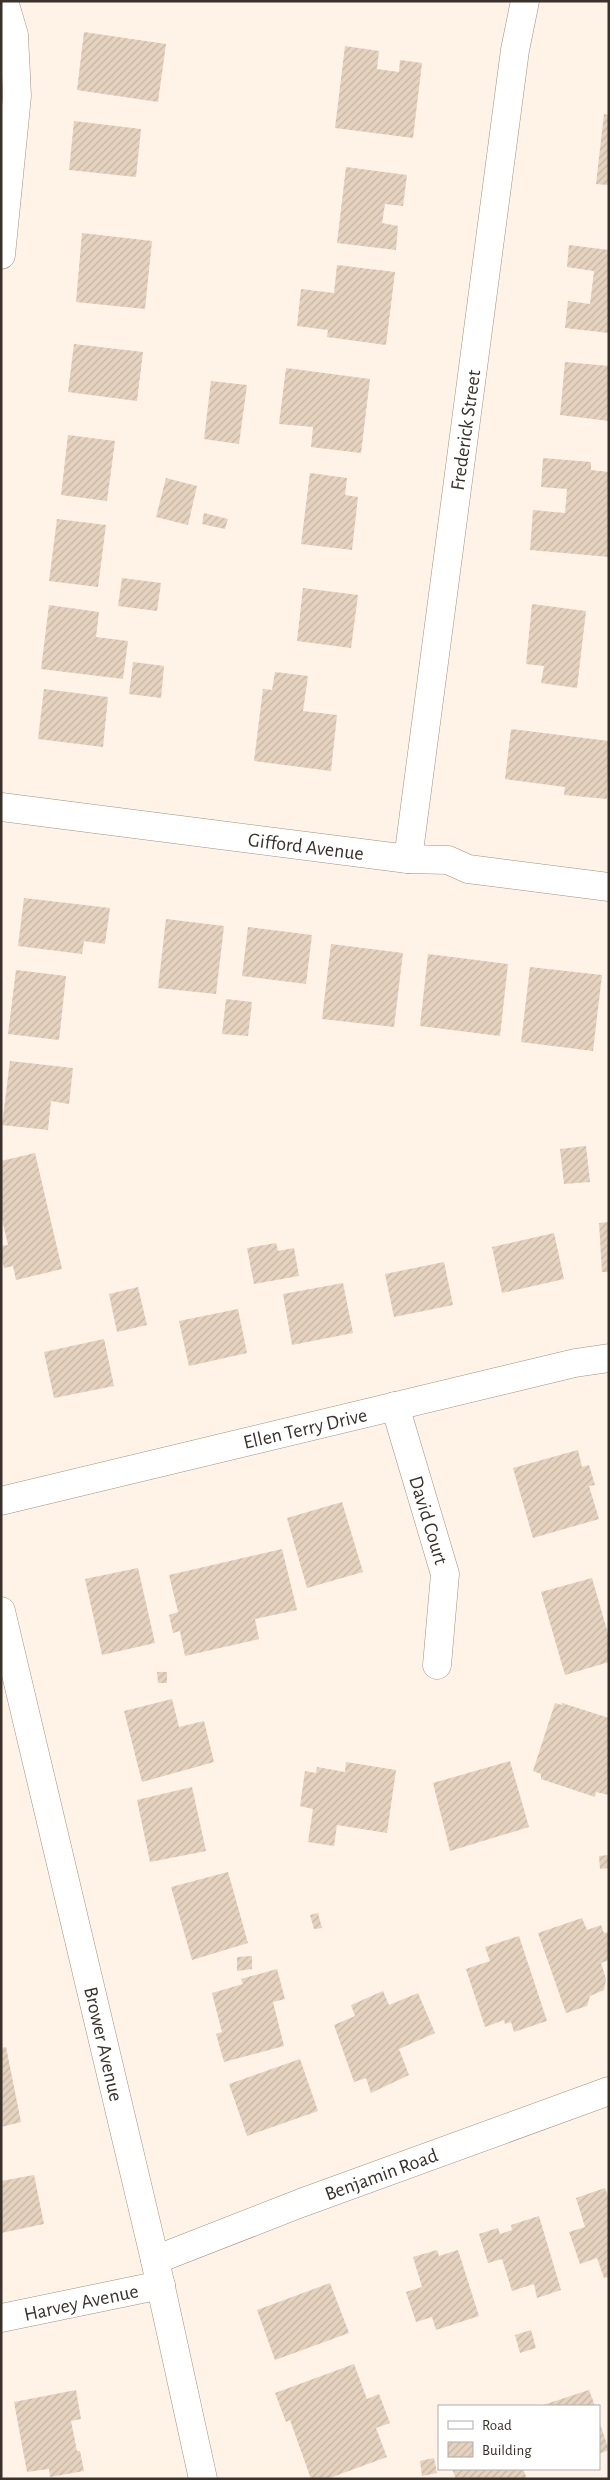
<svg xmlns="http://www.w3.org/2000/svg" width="610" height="2480" viewBox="0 0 610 2480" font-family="'Alegreya Sans',sans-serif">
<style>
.building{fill:url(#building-hatch)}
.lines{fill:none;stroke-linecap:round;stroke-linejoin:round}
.street-casing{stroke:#a2907e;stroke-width:29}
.secondary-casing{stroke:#a2907e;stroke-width:29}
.street{stroke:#fff;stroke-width:28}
.secondary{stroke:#fff;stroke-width:28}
.labels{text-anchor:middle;stroke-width:5;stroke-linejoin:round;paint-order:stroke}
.street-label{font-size:20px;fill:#39312a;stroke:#fff}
</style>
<defs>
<pattern id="building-hatch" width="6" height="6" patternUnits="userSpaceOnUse" patternTransform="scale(1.25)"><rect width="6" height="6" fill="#e5d2bf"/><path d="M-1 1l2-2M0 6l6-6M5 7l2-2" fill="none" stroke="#c5b5a4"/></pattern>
</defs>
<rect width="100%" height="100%" fill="#fff3e7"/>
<!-- building -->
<g class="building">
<polygon points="84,32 166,44 158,102 77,90"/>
<polygon points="345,46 379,51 377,69 399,72 400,60 422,63 413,138 335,128"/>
<polygon points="604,114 609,115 609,185 596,184"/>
<polygon points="74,121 141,129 136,177 69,170"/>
<polygon points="346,167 407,175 403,206 385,204 382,223 398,226 396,250 337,243"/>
<polygon points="82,233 152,241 145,309 76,302"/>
<polygon points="569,245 609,250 609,333 565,328 568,301 590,304 594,271 567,267"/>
<polygon points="337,265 395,272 386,345 327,337 328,330 297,326 301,289 334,293"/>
<polygon points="74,344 143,352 137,401 68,392"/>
<polygon points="565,362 609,366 609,421 560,415"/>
<polygon points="286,368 370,379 361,453 311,447 313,427 279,424"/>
<polygon points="211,381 247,385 239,444 204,439"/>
<polygon points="68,435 115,441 107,501 61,495"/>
<polygon points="543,458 591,462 591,470 609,472 609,557 530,550 533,510 565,513 567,489 541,487"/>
<polygon points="310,473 347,478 345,495 358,497 352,550 301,544"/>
<polygon points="166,478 197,486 188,525 156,517"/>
<polygon points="204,513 228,519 225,529 202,524"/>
<polygon points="57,519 106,525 98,587 49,581"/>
<polygon points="122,578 161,583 157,611 118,606"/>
<polygon points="303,588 358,595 351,648 297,641"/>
<polygon points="532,604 586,611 577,688 541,683 544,666 526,664"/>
<polygon points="49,605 99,612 96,637 128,641 123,679 41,669"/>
<polygon points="133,662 164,666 161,698 129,694"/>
<polygon points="275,672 308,676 303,711 337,715 331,771 254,761 263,689 272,690"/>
<polygon points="44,689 108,697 103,747 38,739"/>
<polygon points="511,729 609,741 607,799 564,795 565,787 505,779"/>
<polygon points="24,898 110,908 105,944 84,941 82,954 18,946"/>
<polygon points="166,919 224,926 216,994 158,988"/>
<polygon points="248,927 312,935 306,984 242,976"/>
<polygon points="331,944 403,953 394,1027 322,1019"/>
<polygon points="428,954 508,964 500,1036 420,1026"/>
<polygon points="530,967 602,975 593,1051 521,1042"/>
<polygon points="16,970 66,976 59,1040 8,1034"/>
<polygon points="226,999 252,1002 248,1036 222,1034"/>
<polygon points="10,1061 73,1068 69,1104 51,1101 48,1130 2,1125"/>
<polygon points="586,1146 590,1182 564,1184 560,1149"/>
<polygon points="35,1153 62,1269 16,1280 13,1266 4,1268 1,1255 1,1246 8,1245 1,1215 1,1161"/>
<polygon points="609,1222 609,1272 602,1272 599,1223"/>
<polygon points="554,1233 564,1279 502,1293 492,1247"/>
<polygon points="276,1243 278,1251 294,1248 299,1276 254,1284 247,1248"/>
<polygon points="444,1262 453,1305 394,1317 385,1274"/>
<polygon points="343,1283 353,1333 292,1345 283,1294"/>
<polygon points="138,1287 147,1325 117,1332 109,1294"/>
<polygon points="238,1309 247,1353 189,1366 179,1321"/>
<polygon points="104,1339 114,1386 54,1398 44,1352"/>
<polygon points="578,1450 582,1467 589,1465 595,1485 589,1486 599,1519 533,1538 513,1468"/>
<polygon points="342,1502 363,1572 307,1588 287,1518"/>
<polygon points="282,1549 297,1610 255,1619 259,1639 185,1656 180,1631 173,1633 169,1615 178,1612 169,1575"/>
<polygon points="138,1568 155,1643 102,1655 85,1579"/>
<polygon points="592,1578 609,1637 609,1662 565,1675 541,1592"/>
<polygon points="157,1672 167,1672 167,1683 158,1683"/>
<polygon points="172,1699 179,1727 204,1721 214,1762 142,1782 124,1711"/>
<polygon points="555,1703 562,1705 562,1703 609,1718 609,1795 596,1792 595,1797 541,1779 541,1774 533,1771"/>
<polygon points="510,1761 529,1827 450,1851 433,1783"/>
<polygon points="346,1762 396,1770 387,1833 337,1825 334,1846 308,1842 313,1809 300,1806 305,1771 316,1773 317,1767 345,1772"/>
<polygon points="192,1787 206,1851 150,1862 137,1800"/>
<polygon points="609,1855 609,1868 600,1869 599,1856"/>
<polygon points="228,1872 248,1943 192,1960 171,1887"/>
<polygon points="318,1913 322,1928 314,1929 310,1915"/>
<polygon points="582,1918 587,1930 601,1925 604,1933 609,1932 609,1960 601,1963 606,1979 604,1990 590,1996 587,2006 566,2013 538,1933"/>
<polygon points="519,1936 547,2021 514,2032 511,2022 505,2024 504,2020 485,2027 466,1969 490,1961 485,1947"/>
<polygon points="252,1956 252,1969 237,1971 237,1957"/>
<polygon points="277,1969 285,1999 273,2002 284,2046 224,2062 216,2034 222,2032 212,1993 243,1984 241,1979"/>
<polygon points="383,1991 389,2005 418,1993 435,2033 399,2049 409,2075 371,2093 366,2078 354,2082 334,2025 355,2016 351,2005"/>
<polygon points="6,2047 21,2122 1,2127 1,2048"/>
<polygon points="300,2059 318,2111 247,2136 229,2084"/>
<polygon points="34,2175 44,2224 1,2233 1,2181"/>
<polygon points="605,2188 609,2200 609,2277 604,2278 597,2258 580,2264 569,2232 585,2227 576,2198"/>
<polygon points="539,2216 561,2290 537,2298 534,2284 512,2291 502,2259 488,2263 479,2234 498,2228 500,2234 512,2230 511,2225"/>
<polygon points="437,2250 439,2256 458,2250 479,2316 436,2330 432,2317 416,2322 406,2292 422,2287 413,2257"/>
<polygon points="330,2283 349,2333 275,2360 257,2310"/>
<polygon points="531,2330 536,2348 520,2353 515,2335"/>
<polygon points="354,2364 367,2399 379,2394 390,2423 376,2428 387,2457 327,2479 311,2479 290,2420 286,2422 275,2393"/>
<polygon points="76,2390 81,2419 71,2421 77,2451 80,2451 84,2471 50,2477 49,2469 27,2472 14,2402"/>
<polygon points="589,2390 595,2406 540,2406"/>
<polygon points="599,2421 609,2450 599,2454"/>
<polygon points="434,2458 437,2473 422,2476 420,2461"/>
<polygon points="452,2469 523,2469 527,2479 456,2479"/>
</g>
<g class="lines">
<defs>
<g id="street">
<polyline points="1,255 17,96 14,35 4,1"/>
<polyline points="1,807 408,859 448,860 468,869 609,887"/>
<polyline points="408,859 515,50 525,1"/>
<polyline points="395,1406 445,1574 437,1665"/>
<polyline points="1,1501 575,1363 609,1358"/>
<polyline points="155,2260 301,2203 609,2091"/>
<polyline points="1,2318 161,2285"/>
</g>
<polyline id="secondary" points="1,1611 155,2260 203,2479"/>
</defs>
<!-- street casing -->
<use href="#street" class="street-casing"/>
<!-- secondary casing -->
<use href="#secondary" class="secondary-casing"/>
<!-- street -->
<use href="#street" class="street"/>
<!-- secondary -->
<use href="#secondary" class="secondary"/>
</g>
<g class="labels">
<!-- street labels -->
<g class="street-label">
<text transform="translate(465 430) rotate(-82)" y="7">Frederick Street</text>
<text transform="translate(306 846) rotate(7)" y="7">Gifford Avenue</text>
<text transform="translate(305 1428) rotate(-13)" y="7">Ellen Terry Drive</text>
<text transform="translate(429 1520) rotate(73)" y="7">David Court</text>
<text transform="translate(104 2044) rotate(77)" y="7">Brower Avenue</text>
<text transform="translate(381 2174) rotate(-20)" y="7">Benjamin Road</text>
<text transform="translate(81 2302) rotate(-12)" y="7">Harvey Avenue</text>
</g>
</g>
<!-- border -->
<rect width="610" height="2480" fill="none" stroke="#39312a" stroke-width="5"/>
<!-- legend -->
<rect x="438" y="2405" width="162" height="65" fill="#ffffff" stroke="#b0adaa"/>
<rect x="448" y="2421" width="25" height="8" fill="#ffffff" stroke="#b0adaa"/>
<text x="482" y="2430" font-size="15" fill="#39312a">Road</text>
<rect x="448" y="2442" width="25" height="15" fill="url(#building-hatch)" stroke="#b0adaa"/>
<text x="482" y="2455" font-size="15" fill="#39312a">Building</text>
</svg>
